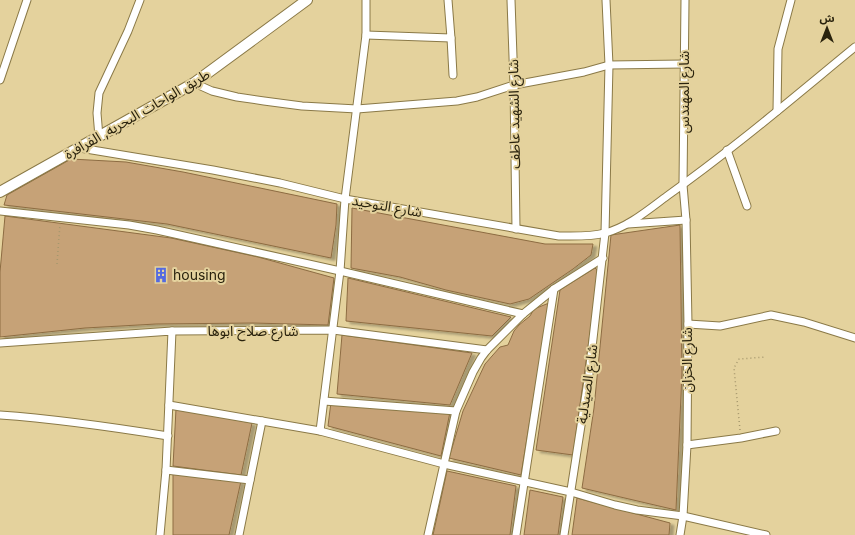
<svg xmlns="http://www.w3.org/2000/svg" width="855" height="535" viewBox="0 0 855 535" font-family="Inter,'Noto Sans Arabic',sans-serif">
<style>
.building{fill:#c6a277;stroke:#8d6c42;filter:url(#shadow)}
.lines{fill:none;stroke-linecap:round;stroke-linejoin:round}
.street-casing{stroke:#8a7947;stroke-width:9}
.secondary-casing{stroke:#8a7947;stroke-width:12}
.path{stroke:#a5976d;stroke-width:1.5;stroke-dasharray:1 3;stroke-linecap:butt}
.street{stroke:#fff;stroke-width:7}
.secondary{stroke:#fff;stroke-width:10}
.labels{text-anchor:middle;stroke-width:4;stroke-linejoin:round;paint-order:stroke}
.street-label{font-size:14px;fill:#29220d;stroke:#e4d29d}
.poi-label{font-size:14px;fill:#29220d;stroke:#e4d29d;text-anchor:start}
</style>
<defs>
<filter id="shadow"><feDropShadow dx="4" dy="2.5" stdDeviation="1" flood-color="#0004"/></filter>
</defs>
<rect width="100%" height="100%" fill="#e4d29d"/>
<!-- building -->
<g class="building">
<polygon points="71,159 126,162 183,172 337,204 336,225 331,258 167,224 4,205 7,195"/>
<polygon points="352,208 545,244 593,244 591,255 573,269 529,299 510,304 446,290 400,277 351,268"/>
<polygon points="5,216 171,238 258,257 334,278 328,325 253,323 156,324 85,328 0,337 0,272"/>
<polygon points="680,225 682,372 676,510 582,488 594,408 611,235"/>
<polygon points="595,268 597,270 596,290 573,455 536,450 560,290"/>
<polygon points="348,278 511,317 492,336 346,321"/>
<polygon points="549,303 521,475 449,458 463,411 485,364 500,347 508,345 514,331 519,325 530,316 534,309"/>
<polygon points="342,335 472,353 450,405 337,394"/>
<polygon points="331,402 450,412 441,456 328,426"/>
<polygon points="176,409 252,423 241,475 173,466"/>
<polygon points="447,471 516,486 510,535 433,535"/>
<polygon points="173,474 241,481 229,535 173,535"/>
<polygon points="530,490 563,497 558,535 524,535"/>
<polygon points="577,498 670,523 669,535 572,535"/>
</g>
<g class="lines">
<defs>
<g id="street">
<polyline points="511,0 514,85 516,229"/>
<polyline points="366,35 451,38 448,0"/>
<polyline points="451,38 453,75"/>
<polyline points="0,80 27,0"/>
<polyline points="194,83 212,91 237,97 264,101 302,106 357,109 457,101 477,97 514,85 584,72 609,65 684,64"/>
<polyline points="777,111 778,49 791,0"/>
<polyline points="99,137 97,113 99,93 128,31 140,0"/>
<path d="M 80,148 L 213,170 L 280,183 L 345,199 L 559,236 C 574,236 590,237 605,233 C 628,227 648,210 667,196 C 732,150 794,97 855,47"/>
<polyline points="727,150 747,206"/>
<polyline points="0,211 129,225 157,230 340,271 523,314"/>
<polyline points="628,224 686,220"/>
<polyline points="688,324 720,326 771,315 804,322 855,338"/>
<polyline points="172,331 333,330 487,350"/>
<polyline points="0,343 172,331 166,470 250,480"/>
<polyline points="324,401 456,411"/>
<polyline points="169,405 320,431 444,464 571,492 615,505 637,510 683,516 766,535"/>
<path d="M 0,415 C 57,419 112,427 168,436"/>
<polyline points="320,431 340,271 345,199 366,35 366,0"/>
<polyline points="687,445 741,438 776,431"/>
<polyline points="160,535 166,470"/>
<polyline points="239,535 262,421"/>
<polyline points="428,535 456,411 473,372 481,358 487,350 523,314 554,289 603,258"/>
<polyline points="516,535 554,289"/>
<polyline points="564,535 589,374 605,233 609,65 606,0"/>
<polyline points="680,535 683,516 687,445 688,324 686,220 683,185 685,0"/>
</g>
<polyline id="secondary" points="0,192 194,83 307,0"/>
</defs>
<!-- street casing -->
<use href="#street" class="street-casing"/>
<!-- secondary casing -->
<use href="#secondary" class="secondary-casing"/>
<!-- path -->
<g class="path">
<polyline points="57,264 60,224"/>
<polyline points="740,430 734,368 739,359 766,357"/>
</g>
<!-- street -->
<use href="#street" class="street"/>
<!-- secondary -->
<use href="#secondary" class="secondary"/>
</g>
<!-- icons -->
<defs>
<symbol id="building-bare" viewBox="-9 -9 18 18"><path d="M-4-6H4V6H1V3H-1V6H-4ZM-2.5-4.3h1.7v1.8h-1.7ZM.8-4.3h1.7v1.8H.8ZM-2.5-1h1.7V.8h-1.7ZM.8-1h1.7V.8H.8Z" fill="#546ae0" stroke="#e4d29d" stroke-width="2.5" paint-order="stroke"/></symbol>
</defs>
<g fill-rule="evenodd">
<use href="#building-bare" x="150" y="264" width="22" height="22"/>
</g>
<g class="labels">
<!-- street labels -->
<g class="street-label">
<text transform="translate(684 92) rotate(-90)" y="5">شارع المهندس</text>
<text transform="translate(137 114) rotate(-30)" y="5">طريق الواحات البحريه, الفرافرة</text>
<text transform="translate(514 114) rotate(-91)" y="5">شارع الشهيد عاطف</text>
<text transform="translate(387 206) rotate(10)" y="5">شارع التوحيد</text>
<text x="253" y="336">شارع صلاح ابوها</text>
<text transform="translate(687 360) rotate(-90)" y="5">شارع الخزان</text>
<text transform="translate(587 384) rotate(-82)" y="5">شارع الصيدلية</text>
</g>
<!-- poi labels -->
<g class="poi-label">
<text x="173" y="280">housing</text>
</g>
</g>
<!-- north arrow -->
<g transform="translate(827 28)" stroke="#e4d29d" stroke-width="3" paint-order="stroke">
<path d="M0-3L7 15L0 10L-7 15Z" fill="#29220d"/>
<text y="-6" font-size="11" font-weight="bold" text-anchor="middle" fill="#29220d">ش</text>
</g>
</svg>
